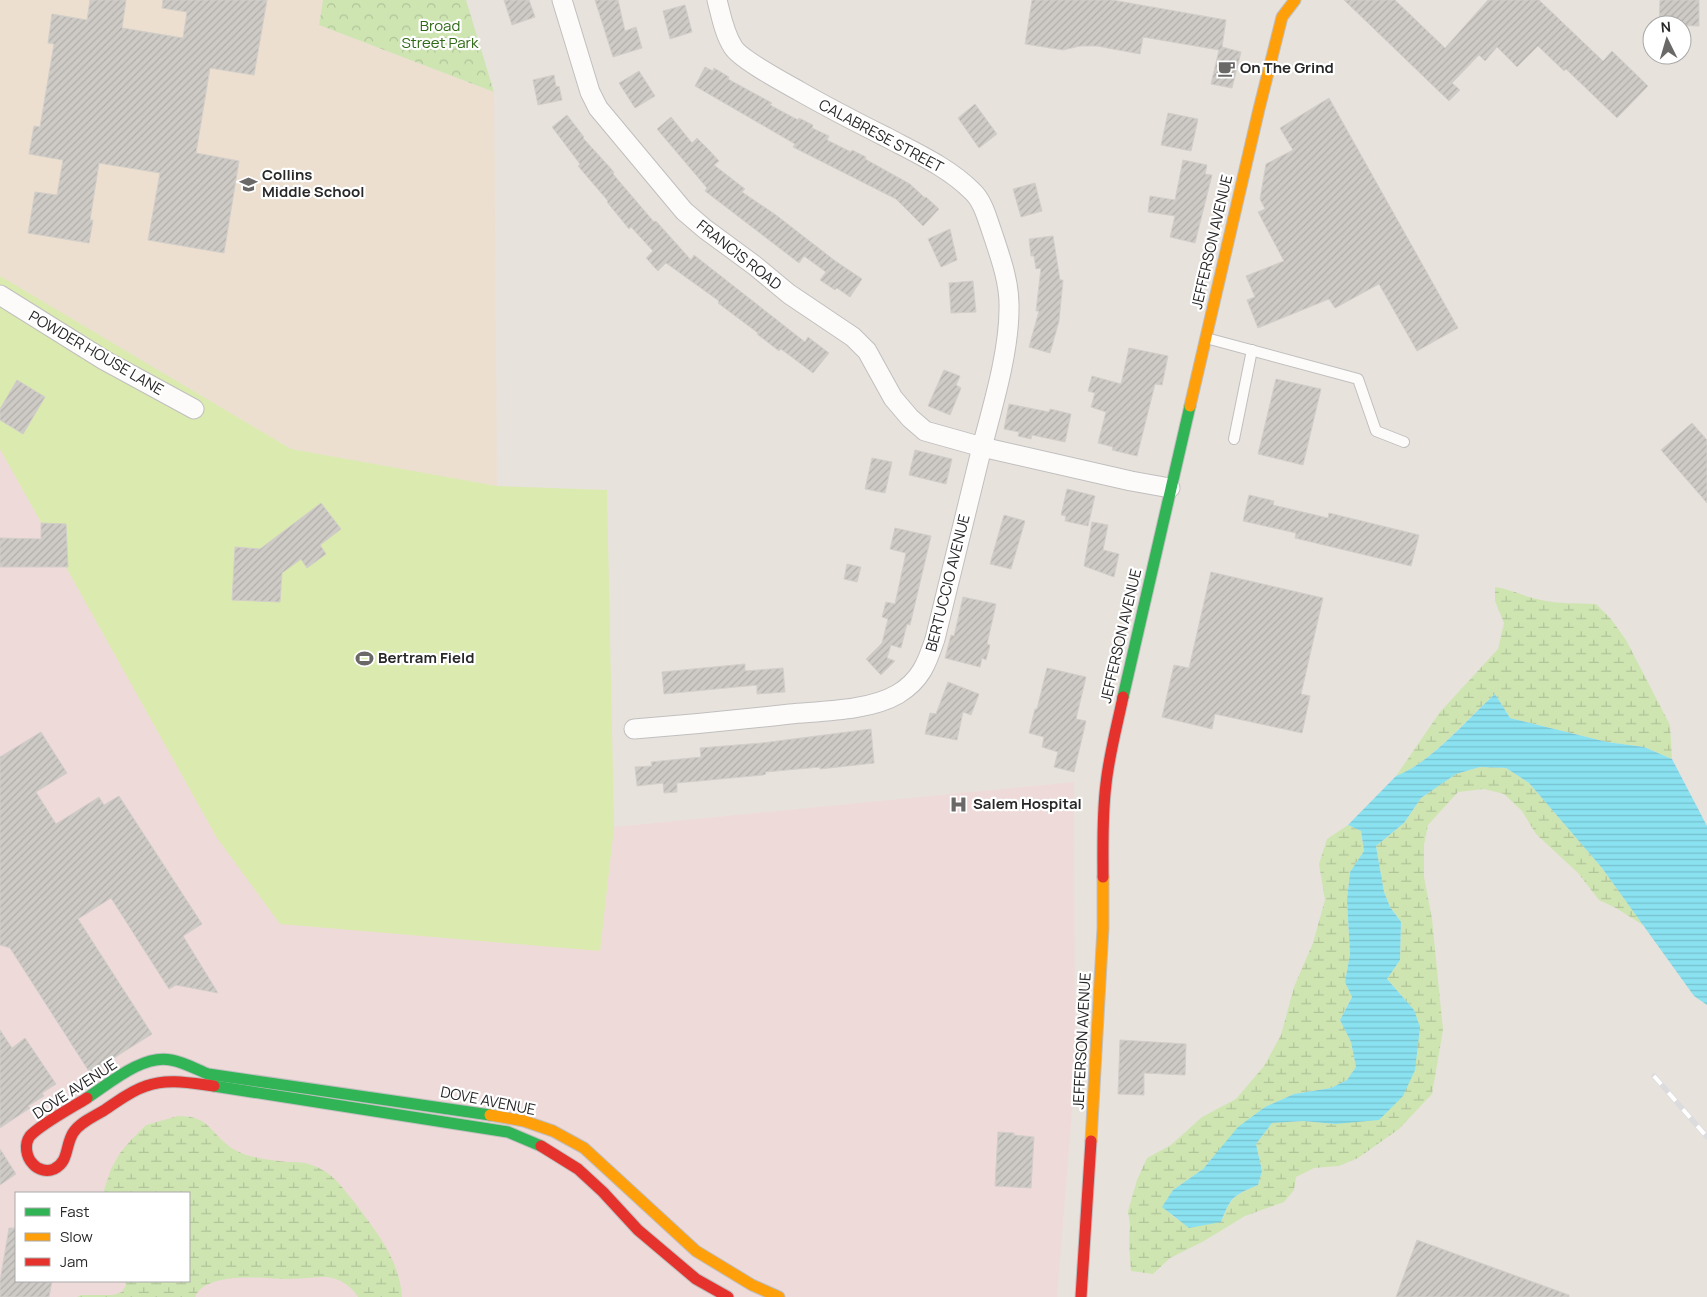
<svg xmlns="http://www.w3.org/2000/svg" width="1707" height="1297" viewBox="0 0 1707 1297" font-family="Manrope,sans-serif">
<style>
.education{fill:#ecdfd0}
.medical{fill:#efdada;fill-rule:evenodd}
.wetland{fill:url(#wetland-marsh)}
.park{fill:url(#park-crowns)}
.pitch{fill:#dbeaaf}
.water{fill:url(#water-rules)}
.building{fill:url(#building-hatch);stroke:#d2cec9}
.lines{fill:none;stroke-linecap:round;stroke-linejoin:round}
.lane-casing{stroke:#c0bfbf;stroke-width:12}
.street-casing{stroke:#c0bfbf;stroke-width:21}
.fast-casing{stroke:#c0bfbf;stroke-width:13}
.slow-casing{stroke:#c0bfbf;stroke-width:13}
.jam-casing{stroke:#c0bfbf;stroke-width:13}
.lane{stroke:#fcfbfa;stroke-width:10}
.street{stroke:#fcfbfa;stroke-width:19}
.fast{stroke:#30b455;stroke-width:11}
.slow{stroke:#ff9f0a;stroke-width:11}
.jam{stroke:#e5322d;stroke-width:11}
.rail-casing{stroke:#dcdcde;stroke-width:5.5}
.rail{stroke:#fff;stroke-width:4;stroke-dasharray:11;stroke-linecap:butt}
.labels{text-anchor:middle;stroke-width:4.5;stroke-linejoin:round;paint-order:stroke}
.park-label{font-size:15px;fill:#2f6a14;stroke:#fff}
.poi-label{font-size:15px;font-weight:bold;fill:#282828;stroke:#fff;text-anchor:start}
.street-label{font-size:15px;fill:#282828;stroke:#fff}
</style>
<defs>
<pattern id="wetland-marsh" width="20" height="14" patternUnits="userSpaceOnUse" patternTransform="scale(1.25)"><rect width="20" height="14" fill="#cee5b2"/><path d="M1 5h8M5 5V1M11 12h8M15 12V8" fill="none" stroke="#b1c499"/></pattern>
<pattern id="park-crowns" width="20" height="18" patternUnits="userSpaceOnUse" patternTransform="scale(1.25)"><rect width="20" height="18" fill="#cee5b2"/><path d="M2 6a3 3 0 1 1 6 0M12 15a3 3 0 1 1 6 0" fill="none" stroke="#b1c499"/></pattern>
<pattern id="water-rules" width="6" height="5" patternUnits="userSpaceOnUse" patternTransform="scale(1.25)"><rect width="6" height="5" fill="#8ae1f0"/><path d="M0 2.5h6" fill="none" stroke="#77c1ce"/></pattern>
<pattern id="building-hatch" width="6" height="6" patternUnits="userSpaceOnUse" patternTransform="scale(1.25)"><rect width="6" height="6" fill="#cecac6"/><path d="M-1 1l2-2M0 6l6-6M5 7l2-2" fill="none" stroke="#b1aeaa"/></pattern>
</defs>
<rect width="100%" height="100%" fill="#e8e2dc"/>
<!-- education -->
<polygon class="education" points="0,0 323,0 319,25 494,92 497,486 291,449 0,276"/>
<!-- medical -->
<path class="medical" d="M 0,318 L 600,951 L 614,827 L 1074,782 L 1075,1074 L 1057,1297 L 0,1297 ZM 16,1193 L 189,1193 L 189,1281 L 16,1281 Z"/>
<!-- wetland -->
<g class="wetland">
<path d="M 1495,587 C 1511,589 1525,597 1541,600 C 1559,604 1578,603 1596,604 L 1611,619 L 1626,640 L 1670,725 L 1672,759 L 1644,747 L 1607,742 L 1510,718 L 1495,694 C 1465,720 1432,762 1396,776 L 1440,712 L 1498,649 L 1504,623 L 1495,601 Z"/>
<path d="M 1480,767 L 1506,768 L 1529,783 L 1602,868 L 1643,925 L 1616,908 L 1599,900 L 1578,873 L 1536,834 L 1522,811 L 1504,794 L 1484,789 L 1458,792 L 1428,825 L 1424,845 L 1424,877 L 1432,919 L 1443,1030 L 1432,1094 L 1399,1129 L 1358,1158 L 1339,1166 L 1314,1168 L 1296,1177 L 1294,1190 L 1284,1202 L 1245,1216 L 1204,1241 L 1170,1258 L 1153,1274 L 1131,1271 L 1129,1244 L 1130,1225 L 1128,1211 L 1137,1180 L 1147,1158 L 1171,1145 L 1202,1117 L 1236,1099 L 1264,1066 L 1281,1035 L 1294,987 L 1313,943 L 1325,900 L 1319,864 L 1327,839 L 1348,825 L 1361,831 L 1364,851 L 1350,872 L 1347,900 L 1350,954 L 1345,982 L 1352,996 L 1340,1020 L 1351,1042 L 1356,1067 L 1347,1080 L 1331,1088 L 1294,1094 L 1265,1107 L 1211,1159 L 1203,1169 L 1173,1190 L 1163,1207 L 1175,1218 L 1186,1224 L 1221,1222 C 1231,1197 1233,1196 1258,1185 L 1262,1171 L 1256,1144 L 1272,1123 L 1303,1121 L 1335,1124 L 1414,1010 L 1387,979 L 1400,960 L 1401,922 L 1390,907 L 1384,892 L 1376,846 L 1404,823 L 1421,798 L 1456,774 Z"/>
<path d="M 178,1116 C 212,1116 210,1135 235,1150 C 249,1158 270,1160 287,1162 C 294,1162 302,1162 309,1164 C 332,1171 341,1186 355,1203 C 377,1233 399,1258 402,1297 L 358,1297 C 350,1285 342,1280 328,1277 C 314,1277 300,1279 285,1279 C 262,1278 206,1271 195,1297 L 77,1297 L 81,1295 L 113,1295 L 122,1292 L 126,1285 L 124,1281 L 189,1281 L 189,1193 L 103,1193 L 111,1169 L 120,1153 L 130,1141 L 146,1125 Z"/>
</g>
<!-- park -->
<polygon class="park" points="323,0 466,0 494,92 319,25"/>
<!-- pitch -->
<polygon class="pitch" points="0,276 291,449 497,486 607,490 614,827 600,951 280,924 217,838 0,449"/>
<!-- water -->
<path class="water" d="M 1495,694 L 1510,718 L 1607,742 L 1644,747 L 1672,759 L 1707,826 L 1707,1005 L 1694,996 L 1602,868 L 1529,783 L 1506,768 L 1480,767 L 1456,774 L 1421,798 L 1404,823 L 1376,846 L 1384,892 L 1390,907 L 1401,922 L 1400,960 L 1387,979 L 1414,1010 L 1420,1027 L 1415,1070 L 1403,1096 L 1379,1120 L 1335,1124 L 1303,1121 L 1272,1123 L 1256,1144 L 1262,1171 L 1258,1185 C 1232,1196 1231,1197 1221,1222 L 1189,1228 L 1162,1207 L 1173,1190 L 1203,1169 L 1238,1127 L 1265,1107 L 1294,1094 L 1331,1088 L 1347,1080 L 1356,1067 L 1351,1042 L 1340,1020 L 1352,997 L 1345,982 L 1350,954 L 1347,900 L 1350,872 L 1364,851 L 1361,831 L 1348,825 L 1396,776 C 1432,762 1466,720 1495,694 Z"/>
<!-- building -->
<g class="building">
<polygon points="90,0 126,0 122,28 183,38 187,12 162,8 163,0 267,0 254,75 210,68 196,153 239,161 224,253 148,240 160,173 99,163 90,220 93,220 89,243 28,233 35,192 57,195 63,160 29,154 34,126 40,127 54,44 48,43 52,14 87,20"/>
<polygon points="504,0 529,0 535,17 512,25"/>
<polygon points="595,0 618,0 625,31 636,27 642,48 613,57"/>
<polygon points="1032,0 1112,0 1226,20 1222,47 1241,52 1232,88 1211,84 1219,50 1143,37 1140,54 1097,46 1080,46 1063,50 1025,44"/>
<polygon points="1344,0 1395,0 1445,48 1488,0 1539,0 1603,61 1612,51 1648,86 1617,118 1566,69 1564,71 1538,46 1517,67 1497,47 1485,61 1479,55 1452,83 1460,90 1449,101"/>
<polygon points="1660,0 1699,0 1699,26 1659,25"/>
<polygon points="685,5 692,32 670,39 663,11"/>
<polygon points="705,67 713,71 714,68 729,77 728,79 772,103 770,105 798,120 799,118 813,125 812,128 829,136 827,140 851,152 852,150 866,157 865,159 910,184 925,198 926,197 939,209 923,226 896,199 793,147 795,144 695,86"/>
<polygon points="639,71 655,96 635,108 619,83"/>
<polygon points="554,75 556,87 559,86 562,100 538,105 533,80"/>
<polygon points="1329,98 1458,328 1417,351 1379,284 1335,308 1329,299 1258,328 1247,300 1255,297 1246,276 1284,261 1258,212 1265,209 1260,199 1266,164 1293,150 1280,128"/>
<polygon points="975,104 997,134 979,148 958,118"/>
<polygon points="1168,113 1198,119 1191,151 1161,145"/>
<polygon points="567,115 584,137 583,138 614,172 613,174 654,222 656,221 691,260 694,255 805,342 808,337 829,353 813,373 781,349 779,351 757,334 758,333 718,303 719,301 666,263 658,271 646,258 653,251 631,227 629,229 607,202 608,201 578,166 580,164 552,127"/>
<polygon points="671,117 692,143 697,138 708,149 719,161 714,165 745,189 742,192 776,215 834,260 862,279 850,297 837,288 835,290 820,280 826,272 804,256 799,263 705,191 707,188 657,129"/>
<polygon points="1183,160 1207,165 1205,174 1212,175 1195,243 1170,237 1175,216 1148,212 1150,196 1175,200"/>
<polygon points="1035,183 1042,211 1021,217 1013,189"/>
<polygon points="950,229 957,260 941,267 928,239"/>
<polygon points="1053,236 1060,280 1063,280 1059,321 1050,353 1029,347 1039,311 1036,311 1041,268 1036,269 1034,256 1031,256 1029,239"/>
<polygon points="973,281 976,312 951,313 949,283"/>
<polygon points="1129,348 1168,356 1162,385 1155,384 1137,456 1112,450 1113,447 1098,443 1106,412 1091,407 1095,393 1088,391 1092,376 1121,384"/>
<polygon points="944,370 960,376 956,385 961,388 950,415 928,406"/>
<polygon points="1276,379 1321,389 1303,465 1258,454"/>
<polygon points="17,380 45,397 23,434 0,420 0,409"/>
<polygon points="1009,404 1049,412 1050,409 1071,414 1065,442 1032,435 1031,439 1018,436 1019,432 1004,429"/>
<polygon points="1692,423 1707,440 1707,503 1661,450"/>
<polygon points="915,450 952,459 946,484 909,475"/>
<polygon points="872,458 892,462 885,493 865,489"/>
<polygon points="1067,489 1095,496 1088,526 1065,521 1066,516 1061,515"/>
<polygon points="1249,495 1274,501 1273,505 1328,518 1329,513 1419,535 1411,566 1295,538 1296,533 1243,521"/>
<polygon points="321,503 341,529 320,545 326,554 307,568 301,559 282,573 280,602 232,600 235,547 260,549"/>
<polygon points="1004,515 1025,521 1011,569 990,564"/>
<polygon points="1092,522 1108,525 1103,550 1119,554 1114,577 1084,566"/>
<polygon points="41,523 66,524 68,567 0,567 0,538 41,539"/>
<polygon points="895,528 931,536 910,625 907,624 901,648 891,645 887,658 895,661 881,675 866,659 882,643 888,619 882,617 886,602 895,604 906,553 890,549"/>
<polygon points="847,564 861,567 857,582 844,579"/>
<polygon points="1211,572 1323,598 1301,694 1310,696 1302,733 1215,714 1212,729 1162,717 1174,665 1189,668"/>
<polygon points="963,597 996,604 987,644 990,645 986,660 982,658 980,667 945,658 951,635 954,636"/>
<polygon points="745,664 745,671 783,668 785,692 757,694 757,685 664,694 662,672"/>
<polygon points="1047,668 1086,677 1076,719 1086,721 1074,772 1054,767 1058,752 1042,747 1044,737 1029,733 1035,709 1037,709"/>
<polygon points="948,682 979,694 971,715 963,712 957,740 925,734 930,713 936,714"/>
<polygon points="871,729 874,763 820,769 820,767 765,772 766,774 763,775 677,783 677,792 664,793 663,783 637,786 635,767 652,766 651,762 701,757 700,748 762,743"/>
<polygon points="41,732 67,773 36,792 56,824 99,797 104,805 119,796 202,924 183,936 218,993 176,985 169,989 111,898 78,919 152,1034 90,1073 10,948 0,945 0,757"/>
<polygon points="0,1030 12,1048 25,1038 56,1084 42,1093 44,1096 28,1106 30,1108 0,1128"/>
<polygon points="1120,1040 1186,1044 1185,1075 1144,1073 1144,1095 1118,1094"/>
<polygon points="998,1132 1014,1133 1014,1135 1034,1137 1031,1188 995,1186"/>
<polygon points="0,1149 16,1174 0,1185"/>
<polygon points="9,1228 16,1228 16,1281 52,1281 49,1297 0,1297 0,1281"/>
<polygon points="1417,1240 1569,1295 1569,1297 1396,1297"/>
</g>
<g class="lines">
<defs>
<g id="lane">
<polyline points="1206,338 1358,379 1376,431 1404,442"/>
<polyline points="1234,439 1252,350"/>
</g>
<g id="street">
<path d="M 562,0 L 590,92 L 598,108 L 684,211 L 705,229 L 754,265 L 789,294 L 853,337 L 867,351 L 893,398 L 910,418 L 925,431 L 982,447 C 993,405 1009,352 1009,309 C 1010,283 1000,256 992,232 C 987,218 983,201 972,191 C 948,167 916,153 886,137 C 856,122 827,107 799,91 C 785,83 740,59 733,47 C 724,33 721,15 717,0"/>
<polyline points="0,295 104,360 194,409"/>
<path d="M 634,729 C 686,725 738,720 790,714 C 822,711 869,711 898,694 C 921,680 927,663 935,639 L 982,447 L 1131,481 L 1170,488"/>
</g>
<g id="fast">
<polyline points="1123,697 1190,406"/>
<polyline points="214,1086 508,1132 541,1146"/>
<path d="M 87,1098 C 110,1083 143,1054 171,1060 C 183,1062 196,1069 208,1074 L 490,1115"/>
</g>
<g id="slow">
<polyline points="1190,406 1259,109 1282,17 1295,0"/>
<polyline points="490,1115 524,1121 553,1131 584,1148 696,1251 752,1285 779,1297"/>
<polyline points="1091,1141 1103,928 1103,877"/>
</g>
<g id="jam">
<path d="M 1103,877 C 1103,846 1102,815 1106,784 C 1109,755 1117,726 1123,697"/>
<path d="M 87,1098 C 73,1107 41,1124 30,1136 C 24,1144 26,1157 33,1164 C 38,1170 47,1172 54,1169 C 69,1162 65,1146 73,1133 C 79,1123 93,1117 103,1111 C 117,1102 130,1091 146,1086 C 167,1078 191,1083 214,1086"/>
<polyline points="541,1146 578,1169 603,1192 638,1230 696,1279 728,1297"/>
<polyline points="1081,1297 1091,1141"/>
</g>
</defs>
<!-- lane casing -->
<use href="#lane" class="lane-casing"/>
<!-- street casing -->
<use href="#street" class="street-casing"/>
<!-- fast casing -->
<use href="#fast" class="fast-casing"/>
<!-- slow casing -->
<use href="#slow" class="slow-casing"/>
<!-- jam casing -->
<use href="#jam" class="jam-casing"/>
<!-- lane -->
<use href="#lane" class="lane"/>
<!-- street -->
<use href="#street" class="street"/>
<!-- fast -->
<use href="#fast" class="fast"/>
<!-- slow -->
<use href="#slow" class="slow"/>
<!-- jam -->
<use href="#jam" class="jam"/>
<defs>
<polyline id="rail" points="1654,1076 1707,1137"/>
</defs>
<!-- rail casing -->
<use href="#rail" class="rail-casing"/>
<!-- rail -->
<use href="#rail" class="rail"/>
</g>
<!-- icons -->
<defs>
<symbol id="cafe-bare" viewBox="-9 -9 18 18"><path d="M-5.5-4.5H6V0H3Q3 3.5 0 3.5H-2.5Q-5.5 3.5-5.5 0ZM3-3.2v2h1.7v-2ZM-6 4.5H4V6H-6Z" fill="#6b6967" stroke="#fff" stroke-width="2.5" paint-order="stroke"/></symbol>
<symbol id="school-bare" viewBox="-9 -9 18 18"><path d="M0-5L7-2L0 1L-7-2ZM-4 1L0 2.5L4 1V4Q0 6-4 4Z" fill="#6b6967" stroke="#fff" stroke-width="2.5" paint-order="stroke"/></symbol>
<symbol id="stadium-bare" viewBox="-9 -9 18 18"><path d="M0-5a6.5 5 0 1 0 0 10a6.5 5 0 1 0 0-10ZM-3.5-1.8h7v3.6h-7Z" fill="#6b6967" stroke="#fff" stroke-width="2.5" paint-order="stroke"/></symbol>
<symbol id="hospital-bare" viewBox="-9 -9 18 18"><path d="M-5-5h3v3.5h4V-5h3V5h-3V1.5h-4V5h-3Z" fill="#6b6967" stroke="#fff" stroke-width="2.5" paint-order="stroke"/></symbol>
</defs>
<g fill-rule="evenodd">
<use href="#cafe-bare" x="1214" y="56" width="25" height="25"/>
<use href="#school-bare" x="236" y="172" width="25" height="25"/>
<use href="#stadium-bare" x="352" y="646" width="25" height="25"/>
<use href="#hospital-bare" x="946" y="792" width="25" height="25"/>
</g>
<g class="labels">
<!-- park labels -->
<g class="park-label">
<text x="440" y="31">Broad<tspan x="440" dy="17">Street Park</tspan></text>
</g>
<!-- poi labels -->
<g class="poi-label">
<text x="1240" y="73">On The Grind</text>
<text x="262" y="180">Collins<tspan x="262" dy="17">Middle School</tspan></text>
<text x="378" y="663">Bertram Field</text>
<text x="973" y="809">Salem Hospital</text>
</g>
<!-- street labels -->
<g class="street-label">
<text transform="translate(881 136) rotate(28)" y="5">CALABRESE STREET</text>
<text transform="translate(1212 242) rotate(-77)" y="5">JEFFERSON AVENUE</text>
<text transform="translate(739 255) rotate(38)" y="5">FRANCIS ROAD</text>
<text transform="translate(96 353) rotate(30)" y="5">POWDER HOUSE LANE</text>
<text transform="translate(948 583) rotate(-76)" y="5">BERTUCCIO AVENUE</text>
<text transform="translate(1121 636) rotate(-77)" y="5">JEFFERSON AVENUE</text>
<text transform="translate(1082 1041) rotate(-87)" y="5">JEFFERSON AVENUE</text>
<text transform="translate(75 1089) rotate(-33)" y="5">DOVE AVENUE</text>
<text transform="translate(488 1101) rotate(11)" y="5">DOVE AVENUE</text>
</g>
</g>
<!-- legend -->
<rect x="15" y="1192" width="175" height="90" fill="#ffffff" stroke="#a9a9a9"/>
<rect x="25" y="1208" width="25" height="8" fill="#30b455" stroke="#a9a9a9"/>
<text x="60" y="1217" font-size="15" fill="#282828">Fast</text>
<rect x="25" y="1233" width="25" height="8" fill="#ff9f0a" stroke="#a9a9a9"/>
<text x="60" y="1242" font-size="15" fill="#282828">Slow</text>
<rect x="25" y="1258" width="25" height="8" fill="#e5322d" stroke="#a9a9a9"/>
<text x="60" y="1267" font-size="15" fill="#282828">Jam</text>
<!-- north arrow -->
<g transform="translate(1667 40) rotate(355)"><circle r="24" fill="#ffffff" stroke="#a9a9a9"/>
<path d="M0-4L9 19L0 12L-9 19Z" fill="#6b6967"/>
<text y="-8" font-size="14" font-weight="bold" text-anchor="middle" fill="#282828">N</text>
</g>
</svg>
